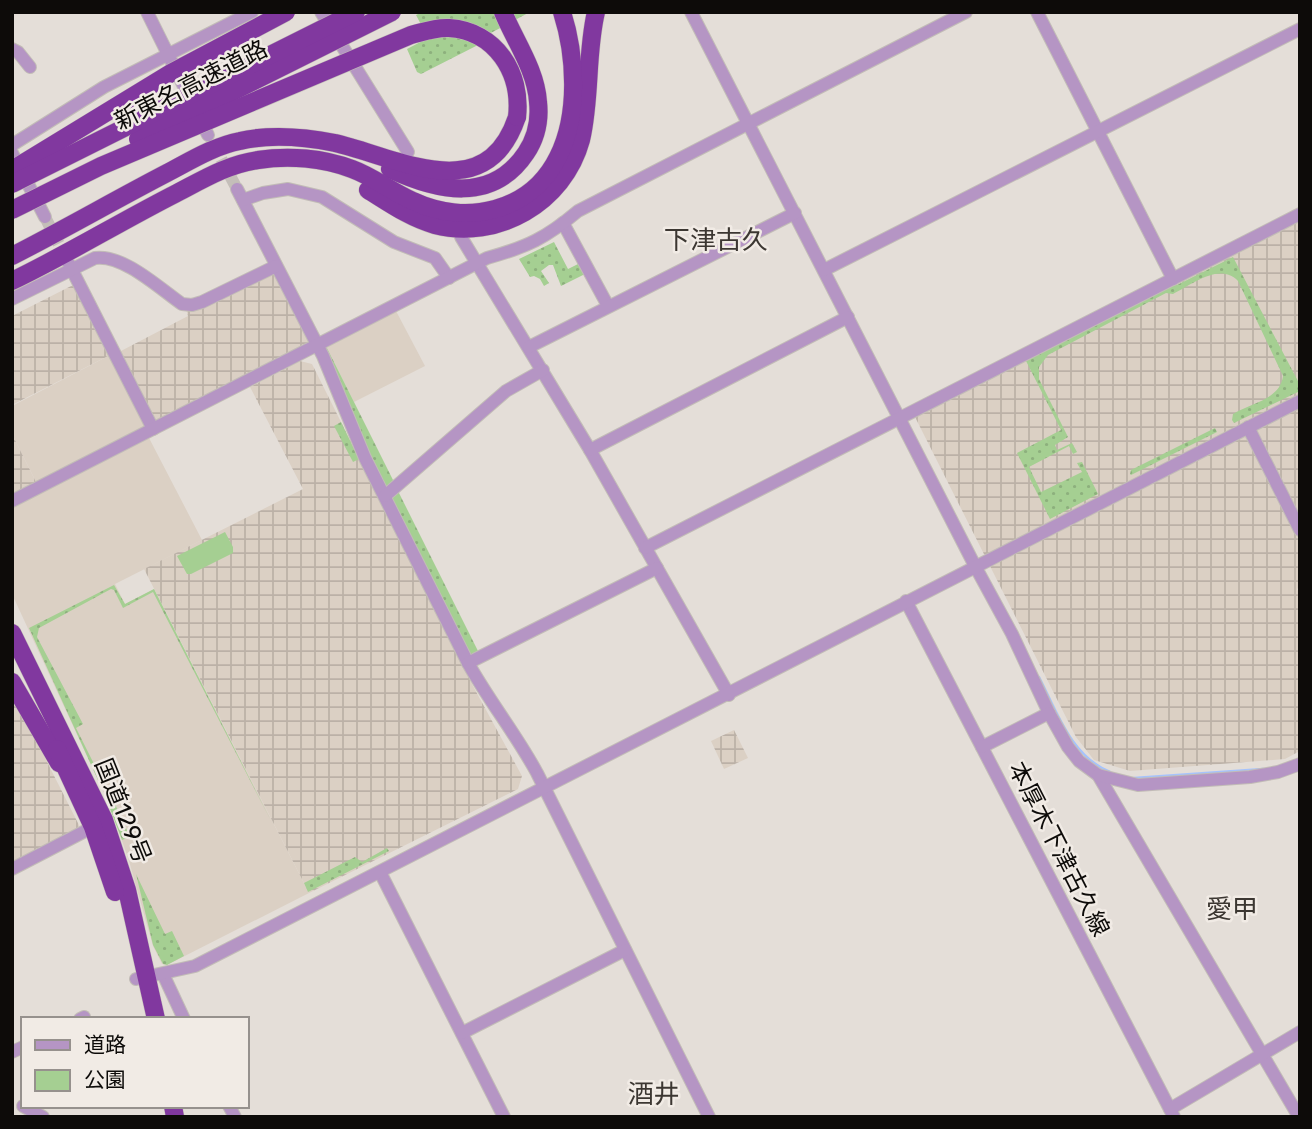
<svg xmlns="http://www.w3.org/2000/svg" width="1312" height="1129" viewBox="0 0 1312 1129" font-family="Rubik,'Noto Sans JP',sans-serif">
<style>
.built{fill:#dbd0c4}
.industrial{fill:url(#industrial-grid)}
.green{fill:url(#green-dots)}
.pitch{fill:#a5cf92}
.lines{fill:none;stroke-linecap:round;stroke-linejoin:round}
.stream{stroke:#a6c3fc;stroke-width:2.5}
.minor-tunnel{stroke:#c4beb9;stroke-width:12;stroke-dasharray:12 6;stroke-linecap:butt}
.minor-casing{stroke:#c2bcb7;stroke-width:14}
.highway-casing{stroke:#c2bcb7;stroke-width:19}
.minor{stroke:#b595c4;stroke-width:12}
.highway{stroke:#81389f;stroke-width:18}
.highway-bridge-casing{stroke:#c2bcb7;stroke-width:19;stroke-linecap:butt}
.highway-bridge{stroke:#81389f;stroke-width:18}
.labels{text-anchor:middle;stroke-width:5;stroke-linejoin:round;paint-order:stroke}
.street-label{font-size:24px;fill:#0d0b09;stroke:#f1ebe5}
.neighbourhood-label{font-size:26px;fill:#3c3732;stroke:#f1ebe5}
</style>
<defs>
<pattern id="industrial-grid" width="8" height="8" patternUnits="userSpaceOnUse" patternTransform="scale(1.75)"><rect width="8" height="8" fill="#dbd0c4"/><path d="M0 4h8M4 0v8" fill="none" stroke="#bbb1a7"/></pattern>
<pattern id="green-dots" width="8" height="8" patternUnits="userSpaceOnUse" patternTransform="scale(1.75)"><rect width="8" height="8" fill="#a5cf92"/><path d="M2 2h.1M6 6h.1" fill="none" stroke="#8db07d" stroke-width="1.8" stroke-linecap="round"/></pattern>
</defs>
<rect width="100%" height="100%" fill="#e4ded8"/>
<!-- built -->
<g class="built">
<polygon points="396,311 425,366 354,402 326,346"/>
<polygon points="112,354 146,428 37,484 12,434 12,406"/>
<polygon points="149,438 202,540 115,584 125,604 154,589 309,893 167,965 162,964 153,946 129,861 110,806 12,594 12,508"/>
</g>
<!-- industrial -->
<g class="industrial">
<polygon points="1300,218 1300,587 1297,589 1300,594 1300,751 1285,759 1130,771 1094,760 1076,737 914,415"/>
<polygon points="274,272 310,343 159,422 154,420 119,352 188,316 186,309"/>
<polygon points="73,285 112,354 12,405 12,316"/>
<polygon points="300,361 312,364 473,686 522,776 518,789 309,893 144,569 303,489 250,387"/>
<polygon points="12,434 37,484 12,496"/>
<polygon points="12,701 38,744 82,831 12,867"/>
<polygon points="734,730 748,758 724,769 711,741"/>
</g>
<!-- green -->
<g class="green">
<polygon points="422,12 530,12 487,35 478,45 421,74 417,72 407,49 428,38 416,15"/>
<polygon points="554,242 568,269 580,263 585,274 561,286 553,265 549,265 541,271 549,283 544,286 540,279 534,276 530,277 519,259"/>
<path d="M 1233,257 L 1300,385 L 1300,391 L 1234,423 L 1232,420 L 1233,414 C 1250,403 1280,400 1283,376 L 1238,281 C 1220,262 1193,284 1173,294 L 1166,293 L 1048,355 L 1039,367 L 1039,379 L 1068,437 L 1055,445 L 1057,450 L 1072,443 L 1077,452 L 1073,454 L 1069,446 L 1029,467 L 1041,492 L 1082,472 L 1077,463 L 1082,462 L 1098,494 L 1050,519 L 1017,453 L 1061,430 L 1025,359 L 1175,283 L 1177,285 Z"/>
<polygon points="325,344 395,484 384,488 323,345"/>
<polygon points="341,422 359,459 353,462 334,426"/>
<polygon points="1215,428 1217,432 1131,475 1130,474 1131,470"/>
<polygon points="397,489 479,653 470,655 390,494"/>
<polygon points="114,585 125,604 154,589 271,821 153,592 123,608 114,590 111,589 39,628 37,637 83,724 76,728 100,776 106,774 106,784 103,778 98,780 29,628"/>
<polygon points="109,791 130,837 122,840 104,793"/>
<polygon points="387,848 389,851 308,892 304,883 355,857 362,862"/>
<polygon points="136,874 165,934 172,931 184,956 167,965 163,964 153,945"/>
</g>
<!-- pitch -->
<polygon class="pitch" points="225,532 233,547 233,553 191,574 187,574 177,556"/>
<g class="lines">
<!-- stream -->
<g class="stream">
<path d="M 1039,677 C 1057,712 1071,756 1110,772"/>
<polyline points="1134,778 1263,769"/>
</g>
<!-- minor-tunnel -->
<g class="minor-tunnel">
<polyline points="213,143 237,189"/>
<polyline points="45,217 67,260"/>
</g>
<defs>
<g id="minor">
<polyline points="147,12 208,135"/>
<polyline points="321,12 408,152"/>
<polyline points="691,12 975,566 1012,634 1049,713 1068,747 1079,761 1098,775 1299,1117"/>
<polyline points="1037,12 1173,279"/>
<polyline points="12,49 18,52 30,67"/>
<polyline points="12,145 104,87 252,12"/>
<polyline points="12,153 45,217"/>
<path d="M 237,189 L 323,356 L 365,458 L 468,663 C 489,701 516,734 537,773 L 709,1117"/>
<polyline points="243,200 263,193 288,189 322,197 394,242 435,258 449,278"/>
<polyline points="563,223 608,306"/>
<polyline points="461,237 590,450 729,695"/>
<polyline points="69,264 153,429"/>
<polyline points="824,270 1300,29"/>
<path d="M 12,299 L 95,258 C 123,254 159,288 182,304 L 192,305 L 202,302 L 276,266"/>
<polyline points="529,347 795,213"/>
<polyline points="1248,427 1300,530"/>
<polyline points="590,450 848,317"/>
<polyline points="385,496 506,391 543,370"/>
<path d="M 12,501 L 487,258 C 527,247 546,238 578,211 L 966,12"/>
<polyline points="645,548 1300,214"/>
<polyline points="906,601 1174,1117"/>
<polyline points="468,663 657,568"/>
<polyline points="982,747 1049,713"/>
<polyline points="1098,775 1138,785 1250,777 1278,772 1300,764"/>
<polyline points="12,869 93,827"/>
<polyline points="380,872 504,1117"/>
<polyline points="163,974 184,1019"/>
<polyline points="136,979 195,966 1300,401"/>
<polyline points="80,1019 84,1017"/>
<polyline points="462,1033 625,950"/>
<polyline points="12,1052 23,1047"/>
<polyline points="23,1106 43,1117"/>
<polyline points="229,1106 235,1117"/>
<polyline points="1170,1109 1300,1032"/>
</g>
<g id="highway">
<path d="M 390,169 C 437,191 492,204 526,153 C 536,138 540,120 538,102 C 536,70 515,41 503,12"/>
<path d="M 368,190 C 389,203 410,218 435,225 C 497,241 564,203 581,140 C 591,98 586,54 596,12"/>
<path d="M 12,256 C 65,229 115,200 167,173 C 190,161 214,146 240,141 C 270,134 305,137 335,143 C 399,158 486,209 517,117"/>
<path d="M 12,281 C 68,254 120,222 175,194 C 202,180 228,164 258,160 C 289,155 323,158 352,169 C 374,177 392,192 413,201 C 466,226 531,212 558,157 C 579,115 576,56 562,12"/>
<polyline points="12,633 104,820 127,890 156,1019"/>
<polyline points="12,682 59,763"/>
<polyline points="57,749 93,827 115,892"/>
<polyline points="173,1106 175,1117"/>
</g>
</defs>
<!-- minor casing -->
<use href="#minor" class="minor-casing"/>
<!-- highway casing -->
<use href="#highway" class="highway-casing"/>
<!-- minor -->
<use href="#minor" class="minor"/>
<!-- highway -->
<use href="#highway" class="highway"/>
<defs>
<g id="highway-bridge">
<polyline points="138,139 392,12"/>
<polyline points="12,170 171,73 286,12"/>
<polyline points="12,184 356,12"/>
<path d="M 12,210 L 101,166 L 411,35 C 423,32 436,27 449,28 C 496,31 522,73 517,117"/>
</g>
</defs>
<!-- highway-bridge casing -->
<use href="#highway-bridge" class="highway-bridge-casing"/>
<!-- highway-bridge -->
<use href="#highway-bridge" class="highway-bridge"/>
</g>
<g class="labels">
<!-- street labels -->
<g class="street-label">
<text transform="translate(191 85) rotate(-27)" y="8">新東名高速道路</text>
<text transform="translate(123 811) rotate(68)" y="8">国道129号</text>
<text transform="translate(1059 849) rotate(63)" y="8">本厚木下津古久線</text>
</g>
<!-- neighbourhood labels -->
<g class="neighbourhood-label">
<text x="716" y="249">下津古久</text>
<text x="1232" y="918">愛甲</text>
<text x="654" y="1103">酒井</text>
</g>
</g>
<!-- border -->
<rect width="1312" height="1129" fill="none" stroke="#0d0b09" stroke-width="28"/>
<!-- legend -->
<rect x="21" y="1017" width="228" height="91" fill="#f1ebe5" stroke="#96918d" stroke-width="2"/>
<rect x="35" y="1040" width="35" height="10" fill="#b595c4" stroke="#96918d" stroke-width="2"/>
<text x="84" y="1052" font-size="21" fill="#0d0b09">道路</text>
<rect x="35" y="1070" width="35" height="21" fill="#a5cf92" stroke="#96918d" stroke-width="2"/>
<text x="84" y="1087" font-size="21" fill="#0d0b09">公園</text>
</svg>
